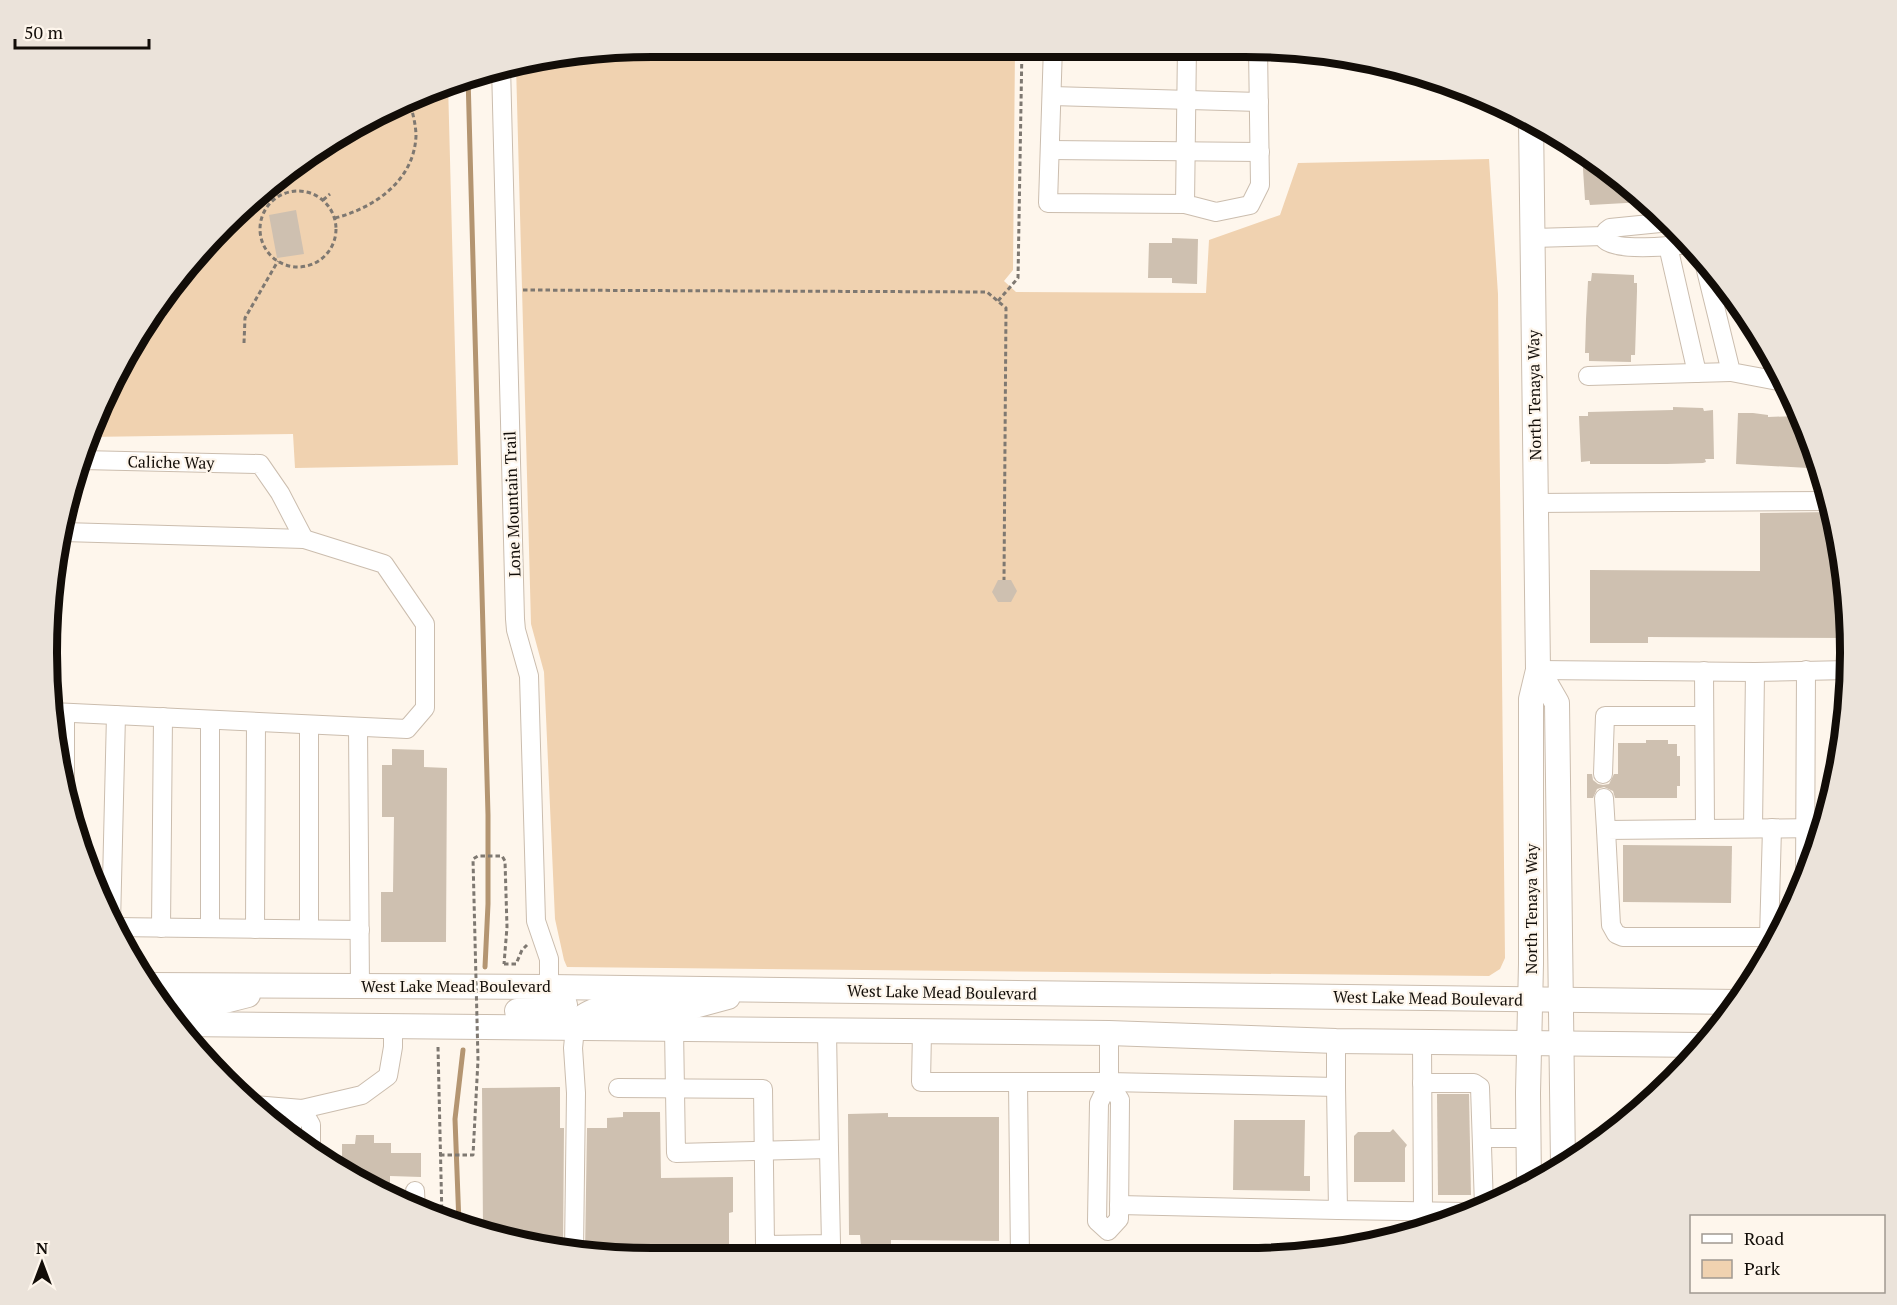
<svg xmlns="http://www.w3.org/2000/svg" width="1897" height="1305" viewBox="0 0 1897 1305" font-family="'PT Serif',serif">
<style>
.green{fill:#f0d2b0}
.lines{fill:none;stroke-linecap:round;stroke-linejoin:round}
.stream{stroke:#b49571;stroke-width:5}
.building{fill:#cec0b0}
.minor-casing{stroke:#cbbdae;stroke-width:20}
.major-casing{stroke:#cbbdae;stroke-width:26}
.path{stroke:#7e7871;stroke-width:3;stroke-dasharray:4.5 3;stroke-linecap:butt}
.minor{stroke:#fff;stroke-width:18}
.major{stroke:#fff;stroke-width:24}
.path-bridge{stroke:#7e7871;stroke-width:3;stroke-dasharray:4.5 3;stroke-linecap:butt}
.labels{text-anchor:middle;stroke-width:4.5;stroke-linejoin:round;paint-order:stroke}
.street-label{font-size:16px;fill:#120d08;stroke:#fef6ec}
.rim{fill:none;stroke:#120d08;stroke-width:8}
</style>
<rect width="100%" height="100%" fill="#fef6ec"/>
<!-- green -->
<g class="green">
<polygon points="653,46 1015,47 1013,270 1004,281 1016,292 1206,293 1209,240 1280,215 1298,163 1489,159 1498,294 1505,958 1500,969 1489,976 567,967 564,960 555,919 544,672 531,624 516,65"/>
<polygon points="448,83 458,465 295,468 293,434 88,437 93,420 128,349 197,253 316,148 420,93"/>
</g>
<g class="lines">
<!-- stream -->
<g class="stream">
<polyline points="468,76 488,815 488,904 485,967"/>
<polyline points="459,1224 455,1119 463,1050"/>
</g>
</g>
<!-- building -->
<g class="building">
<polygon points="1582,154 1603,170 1644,202 1590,205 1589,200 1585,200"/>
<polygon points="296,210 304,254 277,258 269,215"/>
<polygon points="1172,238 1198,239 1197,284 1172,283 1172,278 1148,278 1149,243 1172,243"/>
<polygon points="1592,273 1634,275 1634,283 1637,283 1637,291 1635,355 1631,355 1631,362 1589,361 1589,353 1585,353 1586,319 1588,281 1591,281"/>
<polygon points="1673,407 1703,408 1704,411 1713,410 1714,459 1705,459 1706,462 1703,463 1667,464 1590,464 1590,461 1581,462 1579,416 1588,416 1588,412 1673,410"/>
<polygon points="1738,413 1753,413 1768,415 1768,417 1796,416 1803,418 1818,466 1808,466 1808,468 1736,464"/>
<polygon points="1832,512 1839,535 1849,638 1648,637 1648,643 1590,643 1590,570 1760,571 1760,513"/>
<polygon points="998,580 1011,580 1017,591 1011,602 998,602 992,592"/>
<polygon points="1646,740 1668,740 1668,744 1677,744 1677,756 1680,756 1680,786 1677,786 1677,798 1615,798 1613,791 1604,787 1597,789 1593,798 1587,798 1587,774 1592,774 1593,780 1598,784 1603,785 1609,784 1614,774 1618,774 1618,743 1646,743"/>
<polygon points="392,749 424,750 424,767 447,768 446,942 381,942 381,892 393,892 394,817 382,817 382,765 392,765"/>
<polygon points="1623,845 1732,846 1731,903 1623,902"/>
<polygon points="560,1087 560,1128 564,1128 563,1250 534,1247 483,1231 482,1088"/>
<polygon points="1437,1094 1469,1094 1471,1195 1438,1195"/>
<polygon points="623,1112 660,1112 661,1178 733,1177 733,1212 729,1213 729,1258 652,1258 585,1252 587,1128 607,1128 607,1118 623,1117"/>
<polygon points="888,1113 888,1117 999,1117 999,1241 891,1240 891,1246 861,1246 860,1235 849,1235 848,1114"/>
<polygon points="1234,1120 1305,1120 1304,1176 1310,1176 1310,1191 1233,1190"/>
<polygon points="1393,1129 1407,1145 1405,1148 1405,1182 1354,1182 1354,1136 1358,1132 1390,1132"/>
<polygon points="356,1135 374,1135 374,1143 391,1143 391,1153 421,1153 421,1177 390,1176 390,1196 342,1170 342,1144 355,1144"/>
</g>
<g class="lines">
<defs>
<g id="minor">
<polyline points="1053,46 1048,203 1185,204"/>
<polyline points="1154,46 1259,49"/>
<polyline points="1187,46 1185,204 1216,212 1250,205 1260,185 1258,48"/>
<polyline points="501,66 515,619 516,630 529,676 536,921 549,959 549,987"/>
<polyline points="1052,96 1259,102"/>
<polyline points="1050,150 1260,152"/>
<path d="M 1670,222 L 1610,228 L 1606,231 L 1605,240 C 1617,252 1672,246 1689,244"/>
<polyline points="1533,238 1604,236"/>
<polyline points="1668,246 1697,373"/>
<polyline points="1704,262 1731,372 1784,382"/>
<polyline points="1588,376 1731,372"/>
<polyline points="82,460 260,464 280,493 304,539"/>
<polyline points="1535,503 1829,501"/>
<polyline points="1538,670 1755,672 1849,670"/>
<polyline points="1704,671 1705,829 1822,828"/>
<polyline points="52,712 407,729 425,708 425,624 384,564 304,539 63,532"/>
<polyline points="210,720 210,928"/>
<polyline points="358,727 360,986"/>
<polyline points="1603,774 1605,716 1704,716"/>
<polyline points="65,791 65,713"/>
<polyline points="1604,798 1606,830"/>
<polyline points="1753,828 1755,672"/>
<polyline points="1705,829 1606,830 1611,925 1616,934 1623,937 1776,937"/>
<polyline points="1805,882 1806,670"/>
<polyline points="111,924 116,715"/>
<polyline points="113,927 360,930"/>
<polyline points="161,928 163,717"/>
<polyline points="255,929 256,722"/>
<polyline points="309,929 309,725"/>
<polyline points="1769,938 1772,828"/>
<polyline points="674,1029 676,1153 829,1149 827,1031"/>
<polyline points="922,1032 921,1082 1109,1082 1336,1087 1336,1041"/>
<polyline points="1109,1033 1109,1082 1099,1103 1097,1221 1108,1231 1119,1219 1120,1100 1109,1082"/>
<polyline points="1422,1043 1423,1211"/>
<polyline points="1018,1082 1020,1258"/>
<polyline points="1422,1083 1474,1083 1480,1087 1484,1206"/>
<polyline points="1336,1087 1338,1210 1466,1212"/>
<polyline points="618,1088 763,1089 765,1245 831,1244 829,1149"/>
<polyline points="254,1105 302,1109 362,1095 388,1076 393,1047 393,1026"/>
<polyline points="292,1137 292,1124 302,1109 311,1125 311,1153"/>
<polyline points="1483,1138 1529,1138"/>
<polyline points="415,1191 416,1210"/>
<polyline points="1119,1205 1338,1210"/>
<polyline points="574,1251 576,1093 573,1048 575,1028"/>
</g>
<g id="major">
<polyline points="1538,670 1557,703 1563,1165"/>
<polyline points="146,985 549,987 1738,1002"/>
<polyline points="166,1010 178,1006 201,1007 248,995"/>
<polyline points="517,1011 561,1010 565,1005 563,998 556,993 538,987"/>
<polyline points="178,1024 1109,1033 1336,1041 1702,1045"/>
<path d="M 575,1028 C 579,1017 588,1013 599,1009 L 687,1008 L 728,997"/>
<polyline points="1529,1186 1528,1093 1531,964 1531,699 1538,670 1531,120"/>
</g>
</defs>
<!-- minor casing -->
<use href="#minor" class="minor-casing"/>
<!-- major casing -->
<use href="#major" class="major-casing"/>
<!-- path -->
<g class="path">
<circle cx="298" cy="229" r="38"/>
<polyline points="323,200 330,194"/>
<path d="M 335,218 C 374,208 414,181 416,136 C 416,124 412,111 409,99"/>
<polyline points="523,290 987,292 1006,308 1004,580"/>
<polyline points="998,301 1018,278 1022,46"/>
<polyline points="244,343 245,318 278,261"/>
<polyline points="504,964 516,964 522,950 527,945"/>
<polyline points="438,1047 442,1219"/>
</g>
<!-- minor -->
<use href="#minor" class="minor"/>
<!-- major -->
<use href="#major" class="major"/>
<!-- path-bridge -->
<polyline class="path-bridge" points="440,1155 473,1155 478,1060 473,859 478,856 502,856 505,861 507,927 504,964"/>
</g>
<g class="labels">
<!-- street labels -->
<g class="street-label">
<text transform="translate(1534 395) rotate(-91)" y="6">North Tenaya Way</text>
<text transform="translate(171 462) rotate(1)" y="6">Caliche Way</text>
<text transform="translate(512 504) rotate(-92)" y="6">Lone Mountain Trail</text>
<text transform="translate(1531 909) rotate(-90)" y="6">North Tenaya Way</text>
<text x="456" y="992">West Lake Mead Boulevard</text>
<text transform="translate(942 992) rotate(1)" y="6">West Lake Mead Boulevard</text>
<text transform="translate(1428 998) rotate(1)" y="6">West Lake Mead Boulevard</text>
</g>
</g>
<!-- crop -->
<path d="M0 0H1897V1305H0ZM652 57H1245A595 595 0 0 1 1840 652V653A595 595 0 0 1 1245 1248H652A595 595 0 0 1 57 653V652A595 595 0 0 1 652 57Z" fill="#ebe3da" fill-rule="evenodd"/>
<path class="rim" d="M652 57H1245A595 595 0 0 1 1840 652V653A595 595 0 0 1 1245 1248H652A595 595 0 0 1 57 653V652A595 595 0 0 1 652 57Z"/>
<!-- legend -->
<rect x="1690" y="1215" width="195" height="78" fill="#fef6ec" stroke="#a09991" stroke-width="1.5"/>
<rect x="1702" y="1234" width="30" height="9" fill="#ffffff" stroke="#a09991" stroke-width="1.5"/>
<text x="1744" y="1245" font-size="18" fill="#120d08">Road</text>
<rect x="1702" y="1260" width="30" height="18" fill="#f0d2b0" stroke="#a09991" stroke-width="1.5"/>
<text x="1744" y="1275" font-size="18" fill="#120d08">Park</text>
<!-- north arrow -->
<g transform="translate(42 1263)" stroke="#fef6ec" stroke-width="4.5" paint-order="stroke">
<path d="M0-4.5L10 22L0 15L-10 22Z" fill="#120d08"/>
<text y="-9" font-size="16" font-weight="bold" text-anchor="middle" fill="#120d08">N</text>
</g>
<!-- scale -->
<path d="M15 39v9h134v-9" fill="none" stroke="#120d08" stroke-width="3"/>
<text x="24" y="39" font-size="18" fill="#120d08" stroke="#fef6ec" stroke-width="4.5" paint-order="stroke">50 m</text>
</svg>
